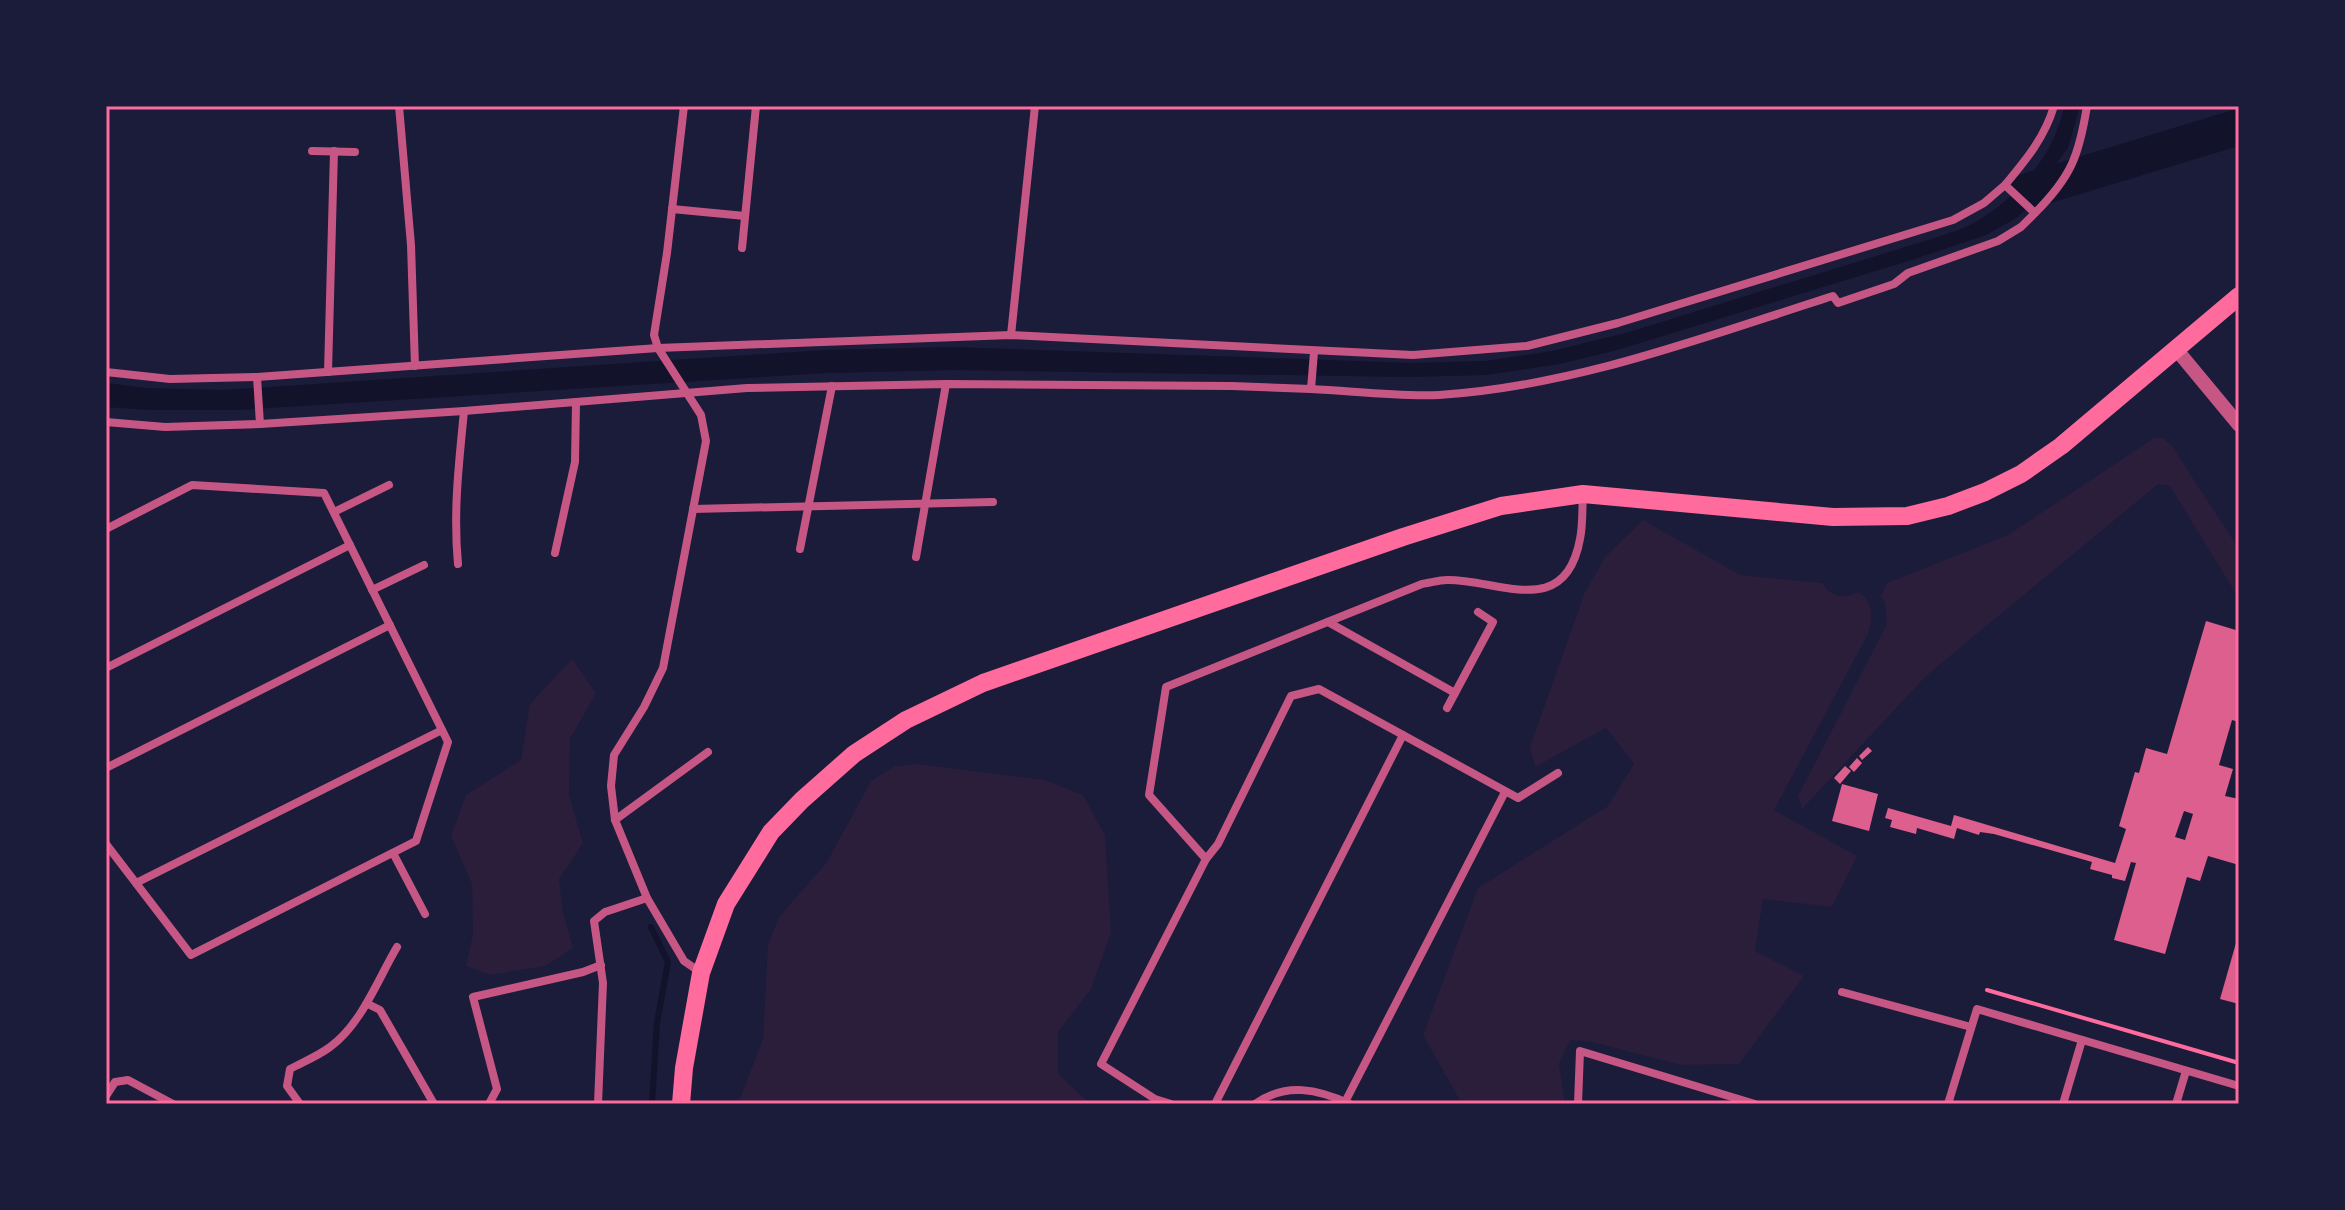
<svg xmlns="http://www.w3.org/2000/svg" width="2345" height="1210" viewBox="0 0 2345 1210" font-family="'PT Sans',sans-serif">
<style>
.green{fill:#2a1e3b}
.water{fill:#12122b}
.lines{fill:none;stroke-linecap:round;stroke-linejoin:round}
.stream{stroke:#12122b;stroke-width:6}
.river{stroke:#12122b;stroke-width:36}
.building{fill:#dd5f8e;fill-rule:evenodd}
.path{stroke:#ff6b9d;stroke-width:4}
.minor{stroke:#c65784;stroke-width:8}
.tertiary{stroke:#c65784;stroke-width:14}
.primary{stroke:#ff6b9d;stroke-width:18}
.neatline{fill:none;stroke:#ff6b9d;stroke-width:3}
</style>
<rect width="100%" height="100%" fill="#1b1b3a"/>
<!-- green -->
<g class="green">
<polygon points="2154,438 2163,438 2172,446 2239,549 2239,590 2235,592 2170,486 2158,484 1926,676 1802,809 1798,796 1887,624 1885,602 1881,596 1887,583 2008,535"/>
<path d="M 1643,520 L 1740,575 L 1822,583 C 1832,598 1843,599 1859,592 C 1874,603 1873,617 1868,634 L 1774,810 L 1857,856 L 1832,907 L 1763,899 L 1755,951 L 1804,976 L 1739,1064 L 1681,1065 L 1592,1042 L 1570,1040 L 1559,1064 L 1565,1104 L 1462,1104 L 1423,1035 L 1478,888 L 1608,806 L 1634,764 L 1606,728 L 1535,767 L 1530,747 L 1585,592 L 1606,556 Z"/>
<polygon points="572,659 596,693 570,739 569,795 583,843 559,879 563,912 573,948 545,966 490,975 466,966 473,934 472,884 451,836 466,795 521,760 530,704"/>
<polygon points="917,764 1045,780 1083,795 1105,835 1111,933 1091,989 1058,1032 1058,1074 1085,1099 1099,1104 738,1104 763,1039 768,944 779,917 827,862 871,781 895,766"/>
</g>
<!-- water -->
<path class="water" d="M 2064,106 L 2080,106 L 2068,148 L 2052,169 L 2061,173 L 2047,194 L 2041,194 L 2018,217 L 1986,235 L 1915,259 L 1617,350 L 1560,364 L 1486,375 L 1408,377 L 956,370 L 827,373 L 239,410 L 150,410 L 106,407 L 106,383 L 147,388 L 223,390 L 825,350 L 953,347 L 1413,363 L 1485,361 L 1552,351 L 1626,333 L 1938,237 C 1952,232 1967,228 1979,220 C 2019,196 2056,152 2064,106 Z"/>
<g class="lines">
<!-- stream -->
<polyline class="stream" points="651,927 668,962 657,1023 652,1104"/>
<!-- river -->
<polyline class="river" points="2028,191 2239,127"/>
</g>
<!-- building -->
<g class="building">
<path d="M 2206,621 L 2239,631 L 2239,699 L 2236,708 L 2239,709 L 2239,722 L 2232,720 L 2219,765 L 2233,769 L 2225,796 L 2239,799 L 2239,865 L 2208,856 L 2200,881 L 2187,877 L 2165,954 L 2114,940 L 2136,863 L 2131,862 L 2125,881 L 2112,878 L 2112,875 L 2090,869 L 2092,862 L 1994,834 L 1980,832 L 1979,835 L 1957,828 L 1954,839 L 1917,828 L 1916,834 L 1890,827 L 1892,820 L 1885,818 L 1888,808 L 1951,826 L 1954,815 L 2115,863 L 2126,829 L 2119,826 L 2135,772 L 2139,773 L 2146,748 L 2167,754 ZM 2184,811 L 2193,814 L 2185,840 L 2175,837 Z"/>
<polygon points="1868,747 1872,751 1862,760 1859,756"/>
<polygon points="1857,758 1862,763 1854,772 1849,767"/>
<polygon points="1845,766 1851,771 1840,784 1834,778"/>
<polygon points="1842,784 1878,794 1869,831 1832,821"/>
<polygon points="2238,936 2239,936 2239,1004 2220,999"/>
</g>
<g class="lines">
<!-- path -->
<polyline class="path" points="1987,990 2239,1063"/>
<!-- minor -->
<g class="minor">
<polyline points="399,106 411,245 415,366"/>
<polyline points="684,106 667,253 654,335 658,348 701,415 706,441 663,668 644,707 614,755 611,786 615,820 647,898 684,961 700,972"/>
<polyline points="312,151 355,152"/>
<polyline points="672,209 745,216"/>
<path d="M 2035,213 C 2071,177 2079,156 2087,106"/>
<polyline points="742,248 756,106"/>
<polyline points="1011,335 1035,106"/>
<polyline points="106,372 170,379 257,377 658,348 1011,335 1413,355 1527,346 1618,323 1953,220 1984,203 2005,185"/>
<polyline points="328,372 334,151"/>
<polyline points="257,377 260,424"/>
<path d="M 1311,389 C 1353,391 1397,397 1439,395 C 1576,386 1704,337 1833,296 L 1838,303 L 1894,284 L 1908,273 L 1998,241 L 2021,227 L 2035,213 L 2005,185 C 2026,160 2045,137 2054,106"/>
<polyline points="106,422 165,427 260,424 464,411 747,388 946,384 1232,386 1311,389 1314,352"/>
<polyline points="693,509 993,502"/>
<polyline points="334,512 389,485"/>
<polyline points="106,529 192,485 324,493 448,742 416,841 191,955 106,844"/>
<polyline points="800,549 832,386"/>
<polyline points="555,553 575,462 576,402"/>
<polyline points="916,557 946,384"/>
<path d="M 458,564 C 453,512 459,463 464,411"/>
<polyline points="372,590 424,565"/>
<polyline points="1328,622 1455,693"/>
<polyline points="106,668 350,545"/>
<polyline points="1447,708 1493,622 1478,612"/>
<polyline points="106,768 390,625"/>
<polyline points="615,820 708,752"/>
<polyline points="393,853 425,914"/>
<path d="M 1206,859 L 1149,795 L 1166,687 L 1422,584 C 1430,583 1439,580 1447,580 C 1498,579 1565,621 1580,539 C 1583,525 1582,509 1583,495"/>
<polyline points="136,883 442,730"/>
<polyline points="1842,992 1971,1027"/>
<polyline points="368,1004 380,1010 434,1104"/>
<polyline points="106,1096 115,1082 128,1080 173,1104"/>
<polyline points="1345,1102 1505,792"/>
<path d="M 300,1104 L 287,1086 L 290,1069 C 303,1062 318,1056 330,1047 C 361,1025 378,979 397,947"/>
<polyline points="489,1104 497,1089 473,997 583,972 601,965"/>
<polyline points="598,1104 603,983 594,921 605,912 647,898"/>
<polyline points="1171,1104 1155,1099 1101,1064 1206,859 1218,844 1291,696 1319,689 1518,798 1558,773"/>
<polyline points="1215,1104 1403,735"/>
<path d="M 1255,1104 C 1286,1082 1318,1089 1350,1104"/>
<polyline points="1578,1104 1580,1051 1755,1104"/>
<polyline points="1948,1104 1977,1009 2239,1086"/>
<polyline points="2063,1104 2082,1040"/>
<polyline points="2176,1104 2186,1071"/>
</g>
<!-- tertiary -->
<polyline class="tertiary" points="2176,349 2239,425"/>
<!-- primary -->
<polyline class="primary" points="681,1104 684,1068 701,973 726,904 771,832 802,800 854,754 906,720 983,683 1403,537 1501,506 1583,494 1833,517 1907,516 1948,506 1985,492 2021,474 2061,446 2239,296"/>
</g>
<!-- border -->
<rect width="2345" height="1210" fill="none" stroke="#1b1b3a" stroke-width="216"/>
<rect x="108" y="108" width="2129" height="994" class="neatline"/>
</svg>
